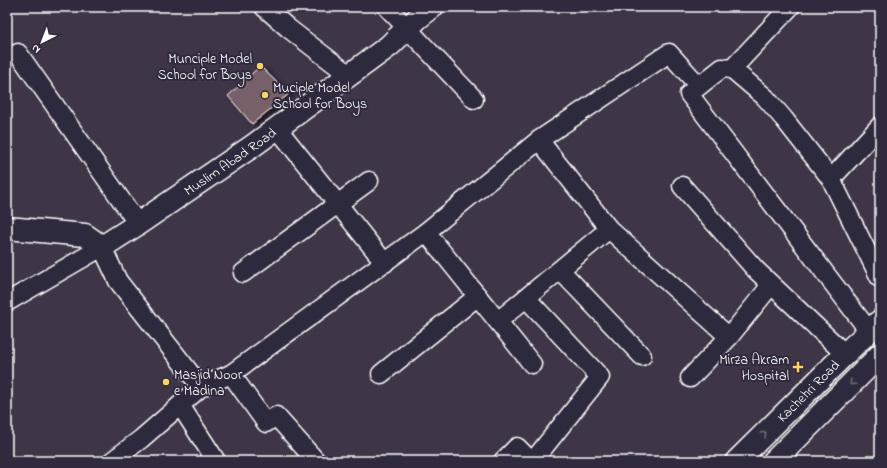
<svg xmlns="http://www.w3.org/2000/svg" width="887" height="468" viewBox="0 0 887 468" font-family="'Indie Flower',sans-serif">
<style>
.building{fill:#786069;stroke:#fff;filter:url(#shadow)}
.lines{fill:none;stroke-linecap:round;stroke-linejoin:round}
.street-casing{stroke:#fff;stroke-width:21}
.secondary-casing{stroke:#fff;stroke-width:25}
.street{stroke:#2f2a3d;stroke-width:18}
.secondary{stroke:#2f2a3d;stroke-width:22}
.oneway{stroke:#6d6a77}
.poi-dot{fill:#ffd166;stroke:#2f2a3d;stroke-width:1.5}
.labels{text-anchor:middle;stroke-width:4;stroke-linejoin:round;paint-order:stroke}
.poi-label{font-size:14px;fill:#fff;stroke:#2f2a3d;text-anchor:end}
.street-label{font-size:14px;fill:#fff;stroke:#2f2a3d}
</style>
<defs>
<filter id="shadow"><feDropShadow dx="4.5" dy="2.5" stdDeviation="2" flood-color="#0009"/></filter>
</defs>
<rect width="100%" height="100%" fill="#3e3546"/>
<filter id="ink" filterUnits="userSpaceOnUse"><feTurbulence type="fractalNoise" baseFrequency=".025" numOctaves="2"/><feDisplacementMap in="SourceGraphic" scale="8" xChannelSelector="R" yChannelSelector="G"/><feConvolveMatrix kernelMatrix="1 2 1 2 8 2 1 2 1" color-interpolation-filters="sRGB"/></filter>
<g filter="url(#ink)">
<!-- building -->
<polygon class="building" points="260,66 289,94 252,124 228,96"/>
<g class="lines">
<defs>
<g id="street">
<polyline points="264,7 288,28 349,75"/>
<polyline points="387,7 474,99"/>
<polyline points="18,53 138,224"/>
<polyline points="732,69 790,7"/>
<polyline points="277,128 385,263"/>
<polyline points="539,140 609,229 729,337 771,285"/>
<polyline points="831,179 880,126"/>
<polyline points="682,186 756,270 845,354"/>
<polyline points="426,232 532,364"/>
<polyline points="560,270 642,356"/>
<polyline points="243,273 369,181"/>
<polyline points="526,298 600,377 533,461"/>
<polyline points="7,302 102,247 118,281 201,387"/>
<polyline points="498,321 609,229"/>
<polyline points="869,331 689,94 722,68 732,69 765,97 784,119 831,179 880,278"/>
<polyline points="231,374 266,423 276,416 316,461"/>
<polyline points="381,374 478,296"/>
<polyline points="690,378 729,337"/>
<polyline points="180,405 216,461"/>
<polyline points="112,461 141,439 201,387 231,374 426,232 539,140 669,53 699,86"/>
<polyline points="503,461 517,447 531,461"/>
</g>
<g id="secondary">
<path id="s1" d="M 7,228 L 85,235 L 102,247 L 138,224 L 254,145 L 389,46 L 418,18 L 432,7"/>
<path id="s2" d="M 737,461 L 845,354 L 880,321"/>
<polyline points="774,461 880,355"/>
</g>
</defs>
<!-- street casing -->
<use href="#street" class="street-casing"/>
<!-- secondary casing -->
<use href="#secondary" class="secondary-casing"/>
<!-- street -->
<use href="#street" class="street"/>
<!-- secondary -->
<use href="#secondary" class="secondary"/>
</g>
<!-- one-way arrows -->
<defs><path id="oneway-chevron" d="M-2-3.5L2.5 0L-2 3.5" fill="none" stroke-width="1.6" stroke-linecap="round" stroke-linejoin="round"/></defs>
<g class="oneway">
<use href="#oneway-chevron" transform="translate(852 383) rotate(135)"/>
<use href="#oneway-chevron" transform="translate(764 434) rotate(-45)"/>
</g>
</g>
<!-- markers -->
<g class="poi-dot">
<circle cx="260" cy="66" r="4"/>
<circle cx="265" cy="95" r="4"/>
<path d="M796 361h4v4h4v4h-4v4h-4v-4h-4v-4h4z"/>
<circle cx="166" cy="382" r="4"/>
</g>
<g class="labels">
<!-- poi labels -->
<g class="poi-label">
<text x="252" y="63">Munciple Model<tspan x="252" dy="16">School for Boys</tspan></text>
<text x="273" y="92" text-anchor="start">Muciple Model<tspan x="273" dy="16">School for Boys</tspan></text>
<text x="789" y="364">Mirza Akram<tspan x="789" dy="16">Hospital</tspan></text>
<text x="174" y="379" text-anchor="start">Masjid Noor<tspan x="174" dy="16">e Madina</tspan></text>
</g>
<!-- street labels -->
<g class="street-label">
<text dy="5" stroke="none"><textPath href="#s1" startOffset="253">Muslim Abad Road</textPath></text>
<text dy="5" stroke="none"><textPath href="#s2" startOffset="100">Kachehri Road</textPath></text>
</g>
</g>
<!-- margin -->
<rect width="887" height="468" fill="none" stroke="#2f2a3d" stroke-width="24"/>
<rect x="12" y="12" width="863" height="444" fill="none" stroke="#fff" stroke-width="1.5" filter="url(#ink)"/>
<!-- north arrow -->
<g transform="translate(42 42) rotate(222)" stroke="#2f2a3d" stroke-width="3" paint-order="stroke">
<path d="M0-3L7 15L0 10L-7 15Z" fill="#ffffff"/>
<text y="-6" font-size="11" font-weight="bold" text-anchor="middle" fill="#ffffff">N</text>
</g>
</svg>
